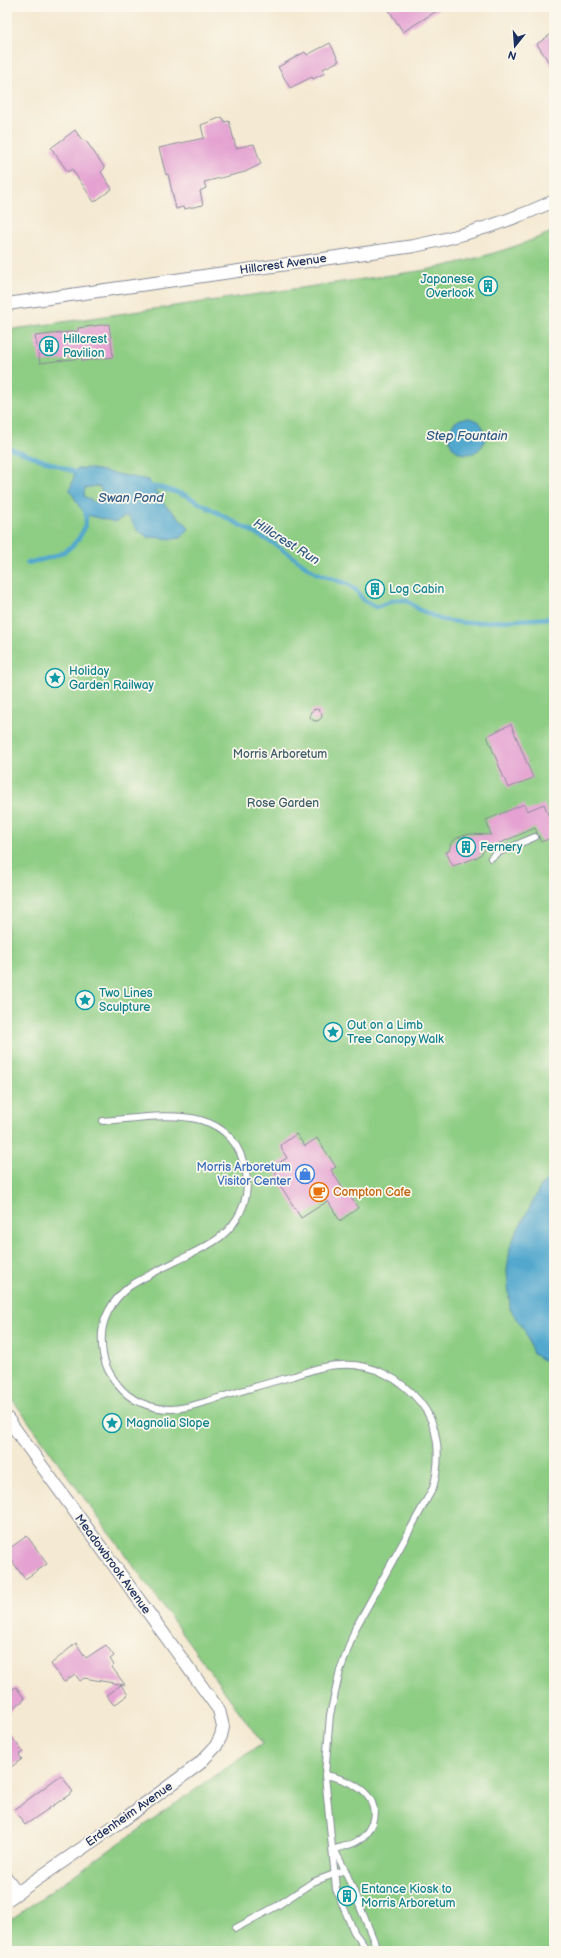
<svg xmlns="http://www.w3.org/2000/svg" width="561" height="1958" viewBox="0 0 561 1958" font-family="'Balsamiq Sans',sans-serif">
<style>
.green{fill:#8ecd84;stroke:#547e71}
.water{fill:#52a8ce;stroke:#366c96;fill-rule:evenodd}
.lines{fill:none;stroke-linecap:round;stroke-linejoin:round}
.stream{stroke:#52a8ce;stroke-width:4.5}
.building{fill:#e4a1d1}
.service-casing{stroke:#888c98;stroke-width:8}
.minor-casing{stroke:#888c98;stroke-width:14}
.service{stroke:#fff;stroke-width:6}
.minor{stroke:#fff;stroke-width:12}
.labels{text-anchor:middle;stroke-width:3.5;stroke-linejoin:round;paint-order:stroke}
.street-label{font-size:12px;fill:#1b2f5e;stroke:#fbf7ec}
.culture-label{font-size:12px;fill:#0d838f;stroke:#fbf7ec;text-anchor:start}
.park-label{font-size:12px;fill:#3e5e69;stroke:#fbf7ec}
.shop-label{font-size:12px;fill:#366cbe;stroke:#fbf7ec;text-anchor:end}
.food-label{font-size:12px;fill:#c56008;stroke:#fbf7ec;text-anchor:start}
.water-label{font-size:13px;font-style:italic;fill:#2e5985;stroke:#fbf7ec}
</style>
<rect width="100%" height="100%" fill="#fbf7ec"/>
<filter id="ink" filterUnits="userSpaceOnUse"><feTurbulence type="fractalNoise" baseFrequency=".025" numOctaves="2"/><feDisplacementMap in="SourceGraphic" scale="8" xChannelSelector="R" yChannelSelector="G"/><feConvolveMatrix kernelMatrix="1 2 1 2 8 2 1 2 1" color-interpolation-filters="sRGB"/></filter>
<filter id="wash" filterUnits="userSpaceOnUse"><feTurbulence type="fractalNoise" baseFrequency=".012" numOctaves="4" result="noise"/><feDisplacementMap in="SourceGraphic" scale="16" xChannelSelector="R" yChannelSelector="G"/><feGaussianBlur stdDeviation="0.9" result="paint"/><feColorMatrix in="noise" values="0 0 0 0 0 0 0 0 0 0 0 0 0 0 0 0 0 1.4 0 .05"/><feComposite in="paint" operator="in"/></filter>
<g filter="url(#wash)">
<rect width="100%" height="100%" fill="#f4e9d2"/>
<!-- green -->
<path class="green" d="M 554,231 L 554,1951 L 7,1951 L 7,1922 L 262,1743 L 7,1392 L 7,330 L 426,270 C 470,261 513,249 554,231 Z"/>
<!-- water -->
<g class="water">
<circle cx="467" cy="436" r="18"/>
<path d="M 87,468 L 148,480 L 166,506 L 186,524 L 189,529 L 181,538 L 173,539 L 148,537 L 137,530 L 129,517 L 124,517 L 115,522 L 87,515 L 79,506 L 70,490 L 76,469 ZM 96,486 L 101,488 L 101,492 L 108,498 L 105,502 L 96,503 L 84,496 L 85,488 Z"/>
<polygon points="554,1175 554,1361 543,1360 533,1354 525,1331 510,1309 507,1271 510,1248 515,1235 542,1184"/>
</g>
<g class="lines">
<!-- stream -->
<g class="stream">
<polyline points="7,447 80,474"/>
<polyline points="147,486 162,488 185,495 273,543 316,573 348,584 357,591 363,600 376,607 395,600 406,600 420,610 442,620 466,623 554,618"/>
<path d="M 27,563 C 51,558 71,555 83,531 C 86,524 87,517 85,510"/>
</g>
</g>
<g id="blocks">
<!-- building -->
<g class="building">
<polygon points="387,7 443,7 403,32"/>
<polygon points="554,32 554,70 537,44"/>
<polygon points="330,43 339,61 323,69 325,73 313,79 312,77 290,88 278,67 305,52 307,55"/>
<polygon points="222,117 225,122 229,121 236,148 254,144 261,164 245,172 204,182 206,188 200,191 203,205 184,209 183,207 176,209 168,174 166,175 159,148 204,138 201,125"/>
<polygon points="75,130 82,140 86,141 105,168 101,172 112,189 94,202 72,169 68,172 51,148"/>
<polygon points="109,324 113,357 82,361 82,358 40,363 35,336 78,331 78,328"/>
<circle cx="316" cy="715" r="6"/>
<polygon points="511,724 533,778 508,788 487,736"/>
<polygon points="524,804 527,811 544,804 554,829 554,837 541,842 535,828 486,849 478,857 453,866 446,852 449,851 451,843 457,838 469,834 491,835 486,820"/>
<polygon points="296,1134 305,1146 317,1138 336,1167 331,1170 345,1192 347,1191 358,1208 340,1221 328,1201 301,1218 277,1180 279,1178 272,1167 287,1158 281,1148 282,1147 281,1145"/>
<polygon points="27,1536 47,1564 25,1579 7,1554 7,1550"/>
<polygon points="76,1643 86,1658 106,1645 114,1656 110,1659 114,1665 112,1667 125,1685 84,1678 80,1681 75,1674 64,1682 51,1664"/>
<polygon points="121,1685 128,1695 114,1705 106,1695"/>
<polygon points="16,1687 25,1699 7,1713 7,1693"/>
<polygon points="7,1731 23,1752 19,1755 22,1759 7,1770"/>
<polygon points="61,1775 73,1792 25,1825 14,1810"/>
</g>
</g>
</g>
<g filter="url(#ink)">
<use href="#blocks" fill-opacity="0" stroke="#888c98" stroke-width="1"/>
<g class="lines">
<defs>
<g id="service">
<polyline points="491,858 497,853 535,837"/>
<path d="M 103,1121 C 158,1117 233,1099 246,1173 C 250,1194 242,1216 227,1231 C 217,1242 202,1248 189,1255 C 169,1265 149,1274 130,1286 C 112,1300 100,1320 102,1343 C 102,1358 108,1373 118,1385 C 130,1401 151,1409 171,1409 C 186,1409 201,1403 215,1399 C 241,1391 267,1383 294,1376 C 309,1371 325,1365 341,1365 C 372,1363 400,1378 420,1402 C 440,1426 441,1459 433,1488 L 355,1629 L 340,1671 L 330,1715 L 325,1775 L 336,1889 L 354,1932 L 368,1951"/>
<path d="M 325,1775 C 348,1779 382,1793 372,1823 C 369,1830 366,1836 359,1840 C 352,1845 342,1847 334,1849"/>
<polyline points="335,1851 345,1870 374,1941 377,1951"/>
<polyline points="236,1928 277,1906 313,1882 345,1870"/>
</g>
<g id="minor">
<path d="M 7,304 L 414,246 C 463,236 509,222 554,201"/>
<polyline points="7,1418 219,1710 223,1727 221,1736 216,1746 199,1764 123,1820 7,1900"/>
<polyline points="7,1879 17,1892"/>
</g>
</defs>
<!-- service casing -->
<use href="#service" class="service-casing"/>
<!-- minor casing -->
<use href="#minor" class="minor-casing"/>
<!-- service -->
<use href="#service" class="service"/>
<!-- minor -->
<use href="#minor" class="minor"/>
</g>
</g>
<!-- icons -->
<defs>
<symbol id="building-ring" viewBox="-11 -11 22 22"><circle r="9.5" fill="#fbf7ec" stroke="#0f9aa8" stroke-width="1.5"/><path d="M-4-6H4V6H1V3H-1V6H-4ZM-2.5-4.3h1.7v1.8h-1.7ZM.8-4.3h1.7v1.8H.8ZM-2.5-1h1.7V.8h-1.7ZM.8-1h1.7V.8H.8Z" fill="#0f9aa8"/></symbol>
<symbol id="sight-ring" viewBox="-11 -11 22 22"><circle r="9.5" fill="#fbf7ec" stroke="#0f9aa8" stroke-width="1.5"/><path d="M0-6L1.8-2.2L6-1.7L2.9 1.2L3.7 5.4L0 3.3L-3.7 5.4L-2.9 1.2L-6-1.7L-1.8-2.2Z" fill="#0f9aa8"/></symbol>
<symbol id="shop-ring" viewBox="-11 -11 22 22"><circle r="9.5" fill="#fbf7ec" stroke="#3f7fe0" stroke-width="1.5"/><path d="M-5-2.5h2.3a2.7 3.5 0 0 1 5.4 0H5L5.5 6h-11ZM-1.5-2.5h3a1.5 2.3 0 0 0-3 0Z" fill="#3f7fe0"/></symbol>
<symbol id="cafe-ring" viewBox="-11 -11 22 22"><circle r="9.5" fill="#fbf7ec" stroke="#e8710a" stroke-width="1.5"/><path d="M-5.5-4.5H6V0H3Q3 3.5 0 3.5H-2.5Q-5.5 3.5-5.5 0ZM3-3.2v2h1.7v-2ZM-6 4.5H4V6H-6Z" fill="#e8710a"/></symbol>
</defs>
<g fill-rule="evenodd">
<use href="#building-ring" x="477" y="275" width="22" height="22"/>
<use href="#building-ring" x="38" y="335" width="22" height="22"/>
<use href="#building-ring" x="364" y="578" width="22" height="22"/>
<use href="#sight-ring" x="44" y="667" width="22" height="22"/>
<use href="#building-ring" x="455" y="836" width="22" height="22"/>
<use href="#sight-ring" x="74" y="989" width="22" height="22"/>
<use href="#sight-ring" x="322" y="1021" width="22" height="22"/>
<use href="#shop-ring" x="294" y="1163" width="22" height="22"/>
<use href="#cafe-ring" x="308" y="1181" width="22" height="22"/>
<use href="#sight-ring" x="101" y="1412" width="22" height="22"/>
<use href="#building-ring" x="336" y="1885" width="22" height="22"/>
</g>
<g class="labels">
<!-- street labels -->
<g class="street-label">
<text transform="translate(283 264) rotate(-8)" y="4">Hillcrest Avenue</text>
<text transform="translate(113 1564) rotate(54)" y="4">Meadowbrook Avenue</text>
<text transform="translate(129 1814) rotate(-35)" y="4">Erdenheim Avenue</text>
</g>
<!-- culture labels -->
<g class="culture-label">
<text x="474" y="283" text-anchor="end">Japanese<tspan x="474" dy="14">Overlook</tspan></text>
<text x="63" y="343">Hillcrest<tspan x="63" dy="14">Pavilion</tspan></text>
<text x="389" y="593">Log Cabin</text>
<text x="69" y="675">Holiday<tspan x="69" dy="14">Garden Railway</tspan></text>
<text x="480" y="851">Fernery</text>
<text x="99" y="997">Two Lines<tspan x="99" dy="14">Sculpture</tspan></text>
<text x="347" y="1029">Out on a Limb<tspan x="347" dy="14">Tree Canopy Walk</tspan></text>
<text x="126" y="1427">Magnolia Slope</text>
<text x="361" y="1893">Entance Kiosk to<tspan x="361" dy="14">Morris Arboretum</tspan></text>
</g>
<!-- park labels -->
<g class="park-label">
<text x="280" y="758">Morris Arboretum</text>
<text x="283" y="807">Rose Garden</text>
</g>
<!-- shop labels -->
<g class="shop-label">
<text x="291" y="1171">Morris Arboretum<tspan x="291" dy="14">Visitor Center</tspan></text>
</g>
<!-- food labels -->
<g class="food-label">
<text x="333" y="1196">Compton Cafe</text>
</g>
<!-- water labels -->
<g class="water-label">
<text x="467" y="440">Step Fountain</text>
<text x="131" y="502">Swan Pond</text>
<text transform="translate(287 541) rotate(32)" y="5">Hillcrest Run</text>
</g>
</g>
<!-- margin -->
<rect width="561" height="1958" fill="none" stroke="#fbf7ec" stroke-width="24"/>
<!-- north arrow -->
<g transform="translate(515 46) rotate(197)" stroke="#fbf7ec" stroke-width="3" paint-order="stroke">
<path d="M0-3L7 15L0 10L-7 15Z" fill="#1b2f5e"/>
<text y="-6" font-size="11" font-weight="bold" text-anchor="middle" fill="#1b2f5e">N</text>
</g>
</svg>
